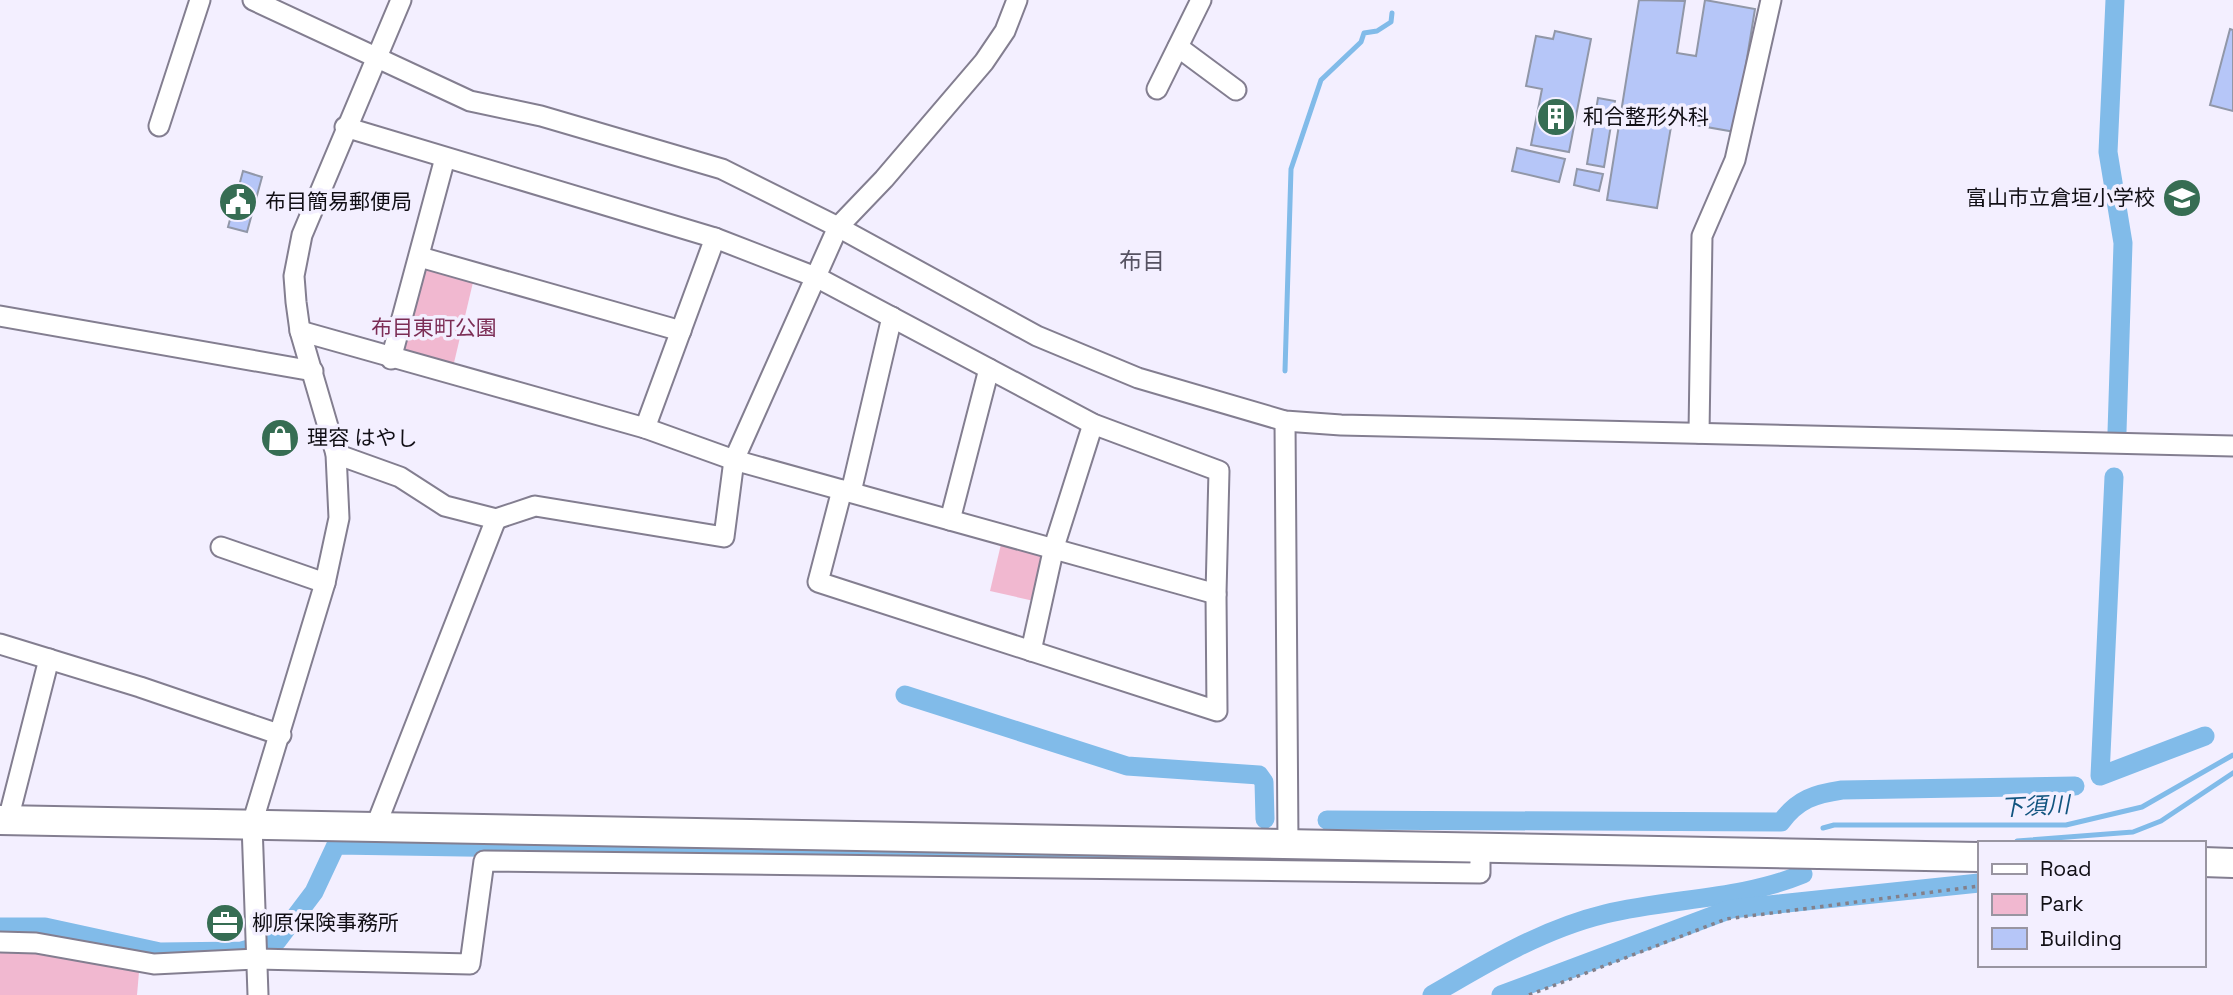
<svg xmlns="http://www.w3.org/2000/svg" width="2233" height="995" viewBox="0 0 2233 995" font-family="'Space Grotesk','Noto Sans JP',sans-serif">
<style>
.green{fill:#f1b8d0}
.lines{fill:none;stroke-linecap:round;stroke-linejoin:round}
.stream{stroke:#81bbe9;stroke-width:5}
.canal{stroke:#81bbe9;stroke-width:19}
.building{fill:#b6c6f8;stroke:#9197a8;stroke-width:2}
.street-casing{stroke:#837e90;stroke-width:23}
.secondary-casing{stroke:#837e90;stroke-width:32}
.path{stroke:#83808b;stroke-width:3.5;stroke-dasharray:3.5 5;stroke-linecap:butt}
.street{stroke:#fff;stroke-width:19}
.secondary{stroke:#fff;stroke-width:28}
.labels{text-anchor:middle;stroke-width:7;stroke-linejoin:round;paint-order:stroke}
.poi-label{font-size:21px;fill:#110f15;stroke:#f3efff;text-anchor:start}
.park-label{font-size:21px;fill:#7c2d55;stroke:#f3efff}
.neighbourhood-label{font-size:23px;fill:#565262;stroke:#f3efff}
.water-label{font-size:23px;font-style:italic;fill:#11547f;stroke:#f3efff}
</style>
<rect width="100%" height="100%" fill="#f3efff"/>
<!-- green -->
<g class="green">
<polygon points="424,266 474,278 453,367 399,354"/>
<polygon points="1002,540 1045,552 1034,601 990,591"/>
<polygon points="0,952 32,953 139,972 137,995 0,995"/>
</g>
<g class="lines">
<!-- stream -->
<g class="stream">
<polyline points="1285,371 1291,169 1321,80 1361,42 1364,33 1377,31 1391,22 1392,13"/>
<polyline points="1823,828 1834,825 2066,825 2142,807 2233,755"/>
<polyline points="2017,841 2133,832 2161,821 2233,773"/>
</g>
<!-- canal -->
<g class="canal">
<polyline points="2115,0 2108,152 2123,243 2117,432"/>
<polyline points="2114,477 2100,776 2205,736"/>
<polyline points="905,695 1127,766 1259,775 1264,782 1265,819"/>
<path d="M 1327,820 L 1781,822 C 1798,799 1815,794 1842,790 L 2075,786"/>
<polyline points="0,927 45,927 160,952 242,951 277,941 314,892 336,845 1461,863"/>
<path d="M 1432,995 C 1486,963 1543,929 1605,914 C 1671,898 1740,900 1803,874"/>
<polyline points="1501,995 1731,909 1979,883"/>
</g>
</g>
<!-- building -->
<g class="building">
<polygon points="1639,0 1685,1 1677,53 1696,56 1705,0 1755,9 1735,132 1672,121 1657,208 1607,200"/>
<polygon points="2230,29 2233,30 2233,111 2210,105"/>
<polygon points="1555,31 1591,39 1569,152 1531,145 1542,89 1526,86 1536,36 1553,39"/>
<polygon points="1598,98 1615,101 1604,167 1587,164"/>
<polygon points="1517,148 1565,159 1559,182 1512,171"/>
<polygon points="1577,169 1603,174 1599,191 1574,185"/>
<polygon points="243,171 262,177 247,232 228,227"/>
</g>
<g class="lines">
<defs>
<g id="street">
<polyline points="253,0 470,101 541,116 722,169 838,227 1037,336 1138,378 1285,421 1341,425 2233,446"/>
<polyline points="1178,47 1236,90"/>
<polyline points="1157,89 1201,0"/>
<polyline points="159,126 200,0"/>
<polyline points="420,257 681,331"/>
<polyline points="0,316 313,371"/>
<polyline points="300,331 645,428 734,460 1216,594 1219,471 1093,424 818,278 715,238 345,127"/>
<polyline points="391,359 445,158"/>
<polyline points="1285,421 1288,844"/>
<polyline points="645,428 715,238"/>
<polyline points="1699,433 1702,236 1735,160 1771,0"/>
<polyline points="336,454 400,477 445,506 496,519 535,506 724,537 734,460 838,227 884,179 984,62 1005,31 1017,0"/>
<polyline points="842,490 818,582 1217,711 1216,594"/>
<polyline points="851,492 892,317"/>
<polyline points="950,520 989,369"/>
<polyline points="221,547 325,583"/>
<polyline points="0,644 140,687 281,735"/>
<polyline points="1031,651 1054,547 1093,424"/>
<polyline points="8,820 49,659"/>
<polyline points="375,828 496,519"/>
<polyline points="0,942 36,943 154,964 257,959 470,964 484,861 1480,873 1480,847"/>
<polyline points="258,995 252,824 325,583 339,518 336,454 300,331 296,302 294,276 302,235 401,0"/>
</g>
<g id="secondary">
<polyline points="0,820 1979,857"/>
<polyline points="2203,862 2233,863"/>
</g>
</defs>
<!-- street casing -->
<use href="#street" class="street-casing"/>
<!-- secondary casing -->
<use href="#secondary" class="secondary-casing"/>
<!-- path -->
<polyline class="path" points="1529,995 1726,919 1979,886"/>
<!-- street -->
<use href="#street" class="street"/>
<!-- secondary -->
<use href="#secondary" class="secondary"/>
</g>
<!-- icons -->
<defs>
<symbol id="building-disc" viewBox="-11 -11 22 22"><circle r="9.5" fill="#366d53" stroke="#f3efff"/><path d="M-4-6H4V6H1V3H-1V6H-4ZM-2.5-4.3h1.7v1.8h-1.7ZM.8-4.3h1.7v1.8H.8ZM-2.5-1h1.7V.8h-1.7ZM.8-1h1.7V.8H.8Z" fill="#fff"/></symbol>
<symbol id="school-disc" viewBox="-11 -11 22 22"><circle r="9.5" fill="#366d53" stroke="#f3efff"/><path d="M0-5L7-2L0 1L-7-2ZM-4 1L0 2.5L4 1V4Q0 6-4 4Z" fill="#fff"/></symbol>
<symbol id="civic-disc" viewBox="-11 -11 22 22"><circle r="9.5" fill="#366d53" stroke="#f3efff"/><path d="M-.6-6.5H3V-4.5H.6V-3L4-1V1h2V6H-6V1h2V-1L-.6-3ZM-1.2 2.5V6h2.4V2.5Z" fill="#fff"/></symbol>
<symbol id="shop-disc" viewBox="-11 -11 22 22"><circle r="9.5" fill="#366d53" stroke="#f3efff"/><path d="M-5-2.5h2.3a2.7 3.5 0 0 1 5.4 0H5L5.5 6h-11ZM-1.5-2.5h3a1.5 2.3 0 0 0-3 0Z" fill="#fff"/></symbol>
<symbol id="office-disc" viewBox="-11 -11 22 22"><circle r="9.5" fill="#366d53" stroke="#f3efff"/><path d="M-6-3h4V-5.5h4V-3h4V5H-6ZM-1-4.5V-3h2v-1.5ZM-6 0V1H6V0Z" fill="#fff"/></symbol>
</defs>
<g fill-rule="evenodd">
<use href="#building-disc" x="1534" y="95" width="44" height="44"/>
<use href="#school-disc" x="2160" y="176" width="44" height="44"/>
<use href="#civic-disc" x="216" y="180" width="44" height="44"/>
<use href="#shop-disc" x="258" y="416" width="44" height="44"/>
<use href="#office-disc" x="203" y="901" width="44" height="44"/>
</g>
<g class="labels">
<!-- poi labels -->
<g class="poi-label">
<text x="1583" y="124">和合整形外科</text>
<text x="2155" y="205" text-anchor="end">富山市立倉垣小学校</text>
<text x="265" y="209">布目簡易郵便局</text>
<text x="307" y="445">理容 はやし</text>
<text x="252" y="930">柳原保険事務所</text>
</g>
<!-- park labels -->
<g class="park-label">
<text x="434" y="335">布目東町公園</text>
</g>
<!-- neighbourhood labels -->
<g class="neighbourhood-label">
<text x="1142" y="269">布目</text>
</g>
<!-- water labels -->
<g class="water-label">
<text transform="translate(2035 806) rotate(-3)" y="8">下須川</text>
</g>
</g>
<!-- legend -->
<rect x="1978" y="841" width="228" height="126" fill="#f3efff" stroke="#9995a1" stroke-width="2"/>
<rect x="1992" y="864" width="35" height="10" fill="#ffffff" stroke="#9995a1" stroke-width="2"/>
<text x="2040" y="876" font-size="21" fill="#110f15">Road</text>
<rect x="1992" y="894" width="35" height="21" fill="#f1b8d0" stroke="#9995a1" stroke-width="2"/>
<text x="2040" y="911" font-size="21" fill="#110f15">Park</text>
<rect x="1992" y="928" width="35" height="21" fill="#b6c6f8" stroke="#9995a1" stroke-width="2"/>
<text x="2040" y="946" font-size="21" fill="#110f15">Building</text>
</svg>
